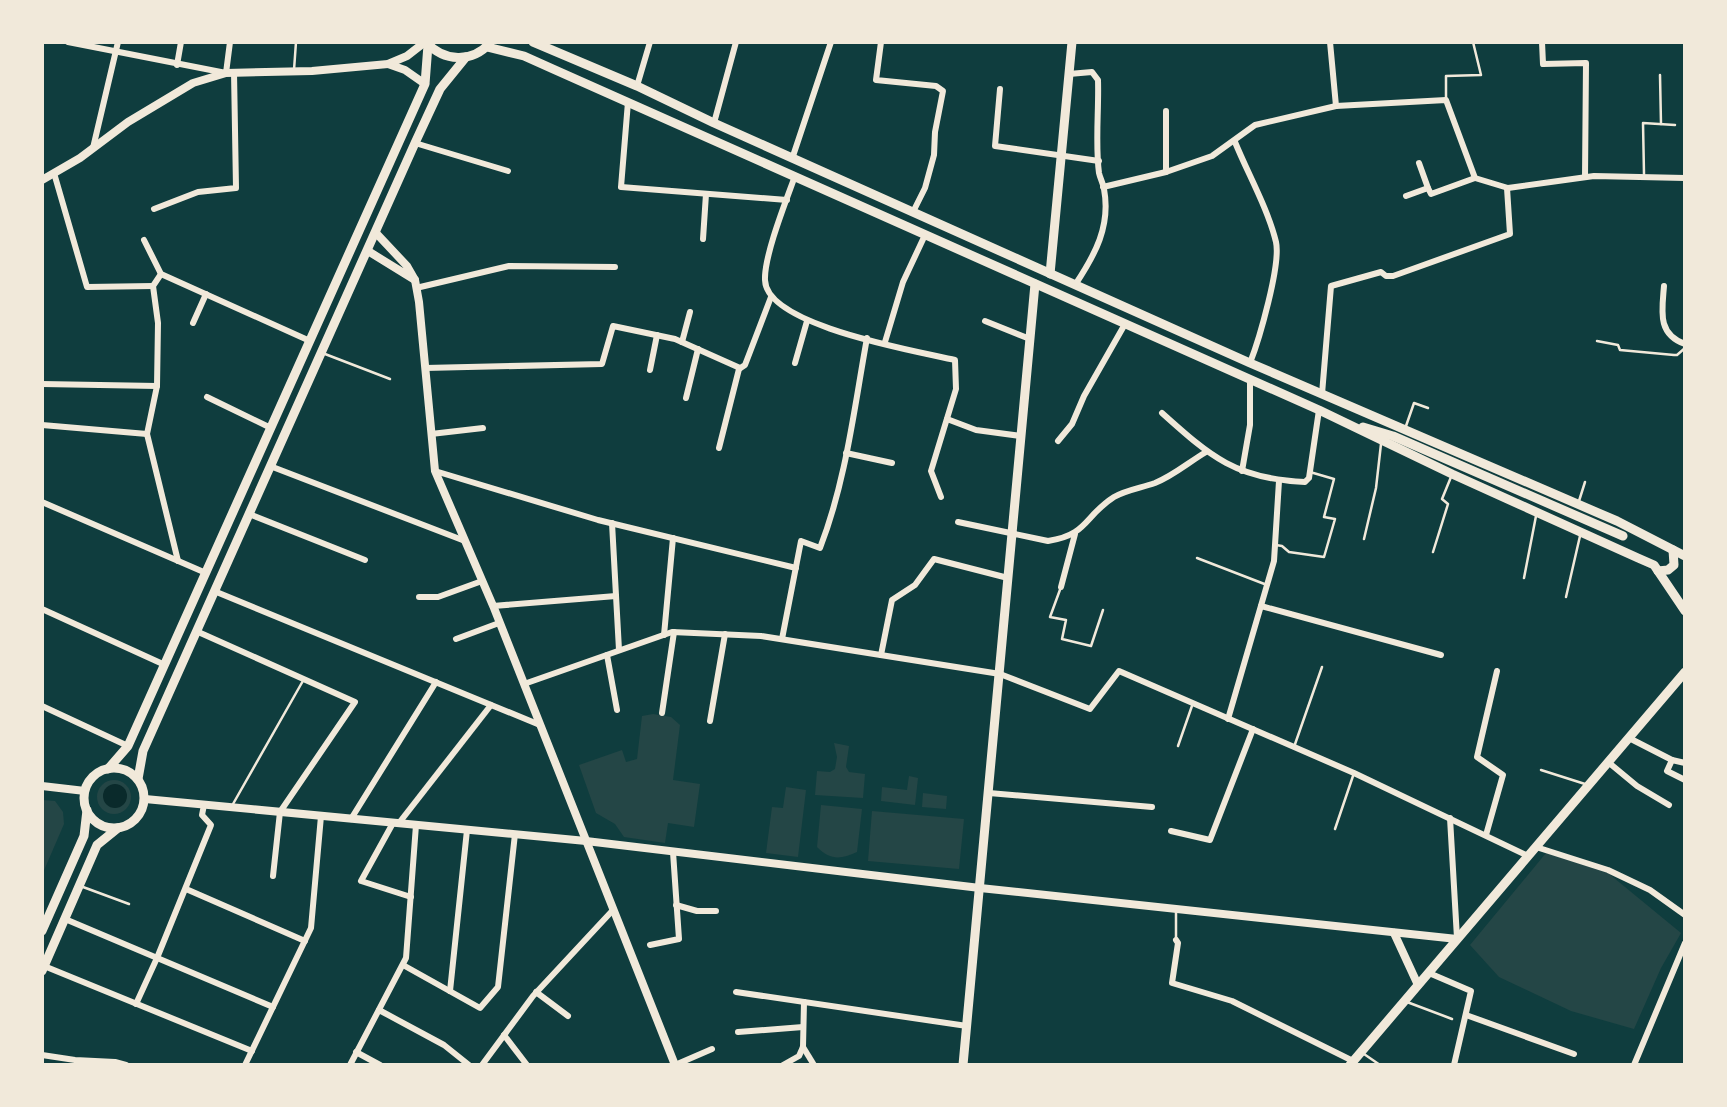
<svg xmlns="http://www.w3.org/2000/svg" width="1727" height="1107" viewBox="0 0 1727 1107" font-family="Raleway,sans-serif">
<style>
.green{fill:#244646}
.water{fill:#0a2a2b}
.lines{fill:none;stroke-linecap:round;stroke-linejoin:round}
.service{stroke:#f1e9da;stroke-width:2.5}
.minor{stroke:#f1e9da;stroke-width:6}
.tertiary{stroke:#f1e9da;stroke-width:8}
.secondary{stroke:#f1e9da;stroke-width:9}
</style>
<rect width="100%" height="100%" fill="#0f3d3e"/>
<!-- green -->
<g class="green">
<polygon points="653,714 671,717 680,725 673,780 700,784 694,827 668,823 665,843 624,837 615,824 596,813 579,765 622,750 626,762 637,759 642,716"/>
<polygon points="834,743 849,746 846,767 849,772 865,774 863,798 815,795 817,771 830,772 835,769 837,757"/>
<polygon points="909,776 918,778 915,805 881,801 882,787 907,790"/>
<circle cx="114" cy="797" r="17"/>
<polygon points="786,787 806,790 798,857 766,853 772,807 783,808"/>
<polygon points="923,793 947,796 946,809 922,807"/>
<polygon points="42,800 55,801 63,812 64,824 42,875"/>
<path d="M 821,805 L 862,809 L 857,852 C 840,860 830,860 817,847 Z"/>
<polygon points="872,811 964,819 959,869 868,861"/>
<polygon points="1546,853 1608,873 1681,933 1661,968 1634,1029 1571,1011 1499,977 1470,945"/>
</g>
<!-- water -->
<circle class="water" cx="115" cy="796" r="12"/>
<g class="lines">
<!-- service -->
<g class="service">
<polyline points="294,70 296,42"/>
<polyline points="1660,75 1661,124"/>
<polyline points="1446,100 1446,76 1481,75 1473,42"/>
<polyline points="1644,174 1643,123 1675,125"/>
<polyline points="1597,341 1618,345 1620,350 1674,355 1677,355 1685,348"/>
<polyline points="325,354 390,379"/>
<polyline points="1406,426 1414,403 1428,408"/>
<polyline points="1579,501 1585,482"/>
<polyline points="1364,539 1376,488 1381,444"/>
<polyline points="1276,545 1282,546 1289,552 1324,557 1335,519 1324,517 1334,479 1310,472"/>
<polyline points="1433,552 1448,504 1442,499 1451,477"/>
<polyline points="1197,558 1267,585"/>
<polyline points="1524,578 1536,516"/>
<polyline points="1061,587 1050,617 1066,620 1062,639 1091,646 1103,610"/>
<polyline points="1566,597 1580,536"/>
<polyline points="1178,746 1193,703"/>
<polyline points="1294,747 1322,667"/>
<polyline points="1541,770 1585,784"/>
<polyline points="233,804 304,679"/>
<polyline points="1335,829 1354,773"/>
<polyline points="83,887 129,904"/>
<polyline points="1176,940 1176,912"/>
<polyline points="1407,1002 1452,1019"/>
<polyline points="1364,1054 1380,1065"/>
</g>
<!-- minor -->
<g class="minor">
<polyline points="68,42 226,73 230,42"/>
<polyline points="881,42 876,80 936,86 943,91 935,132 934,155 925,188 913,212"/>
<polyline points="1330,42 1336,106"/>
<polyline points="1542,42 1543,64 1586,63 1585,177"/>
<polyline points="177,65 181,42"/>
<path d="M 1069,74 L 1092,72 L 1098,80 C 1099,110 1095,143 1099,173 C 1100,178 1103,183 1104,189 C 1111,226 1095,255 1075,285"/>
<polyline points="637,86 650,42"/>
<polyline points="1000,89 995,146 1099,161"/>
<polyline points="628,102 621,187 787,200"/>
<polyline points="1166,111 1166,172"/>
<polyline points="714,123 736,42"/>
<path d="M 1235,142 C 1248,174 1268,209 1276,242 C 1281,265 1259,340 1250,363"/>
<polyline points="415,143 508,171"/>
<polyline points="93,148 118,42"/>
<polyline points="793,156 831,42"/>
<polyline points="1419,163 1428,188"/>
<polyline points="54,173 87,287 153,286"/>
<path d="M 795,176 C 786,201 764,256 765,280 C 766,326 917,351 955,360 L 956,389 L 931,471 L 941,497"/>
<polyline points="1103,187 1166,172 1212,156 1255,125 1336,106 1446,100 1475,178 1508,188 1594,176 1685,178"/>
<polyline points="1406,196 1428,188 1431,194 1475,178"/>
<polyline points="154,209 198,192 236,188 234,72"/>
<polyline points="703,239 706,194"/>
<polyline points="144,240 161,274 310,341"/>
<polyline points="161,274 153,286 158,323 157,386 147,434 178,561"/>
<path d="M 1664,286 C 1662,311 1657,334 1685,344"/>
<polyline points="416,288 509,266 615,267"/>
<polyline points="985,321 1030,339"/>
<polyline points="193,323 206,294"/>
<polyline points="682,342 690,312"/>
<polyline points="885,342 903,282 925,235"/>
<polyline points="795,363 807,321"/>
<polyline points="425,368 602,364 613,326 675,339 740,368"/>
<polyline points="650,370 657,335"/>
<polyline points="42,384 157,386"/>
<polyline points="1322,394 1331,286 1381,272 1386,276 1393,276 1510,234 1507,188"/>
<polyline points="207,397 271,428"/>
<polyline points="686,398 698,349"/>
<path d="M 1162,413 C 1211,457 1236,479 1305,482 L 1309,478 L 1319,410"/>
<polyline points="947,419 976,430 1021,436"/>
<polyline points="42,425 147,434"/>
<polyline points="431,434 483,428"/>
<polyline points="1058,441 1072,424 1084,396 1125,324"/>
<polyline points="719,448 739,369 745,365 771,297"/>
<polyline points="846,453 892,463"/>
<polyline points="270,466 465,541"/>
<polyline points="435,471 598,520 796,568"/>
<polyline points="1242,471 1250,425 1250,379"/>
<polyline points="42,502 206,573"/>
<polyline points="249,514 365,560"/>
<path d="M 958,522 L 1048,541 C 1088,535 1084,516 1114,497 C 1126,490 1141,488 1155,483 C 1173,476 1189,462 1206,452"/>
<polyline points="612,523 619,650"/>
<polyline points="1061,587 1075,534"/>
<polyline points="214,591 540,725"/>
<polyline points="419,597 438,597 482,581"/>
<polyline points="493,606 616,596"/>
<polyline points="1261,606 1441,655"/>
<polyline points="42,609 165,665"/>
<polyline points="196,631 355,702 280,812 273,876"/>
<polyline points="664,635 673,538"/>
<polyline points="456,639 499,623"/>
<path d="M 782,639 L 801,541 L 820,548 C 846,481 854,409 867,338"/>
<polyline points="607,655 617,710"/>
<polyline points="881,655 892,600 915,585 934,559 1008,578"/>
<polyline points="524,684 672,632 761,636 1000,674 1090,709 1119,671 1354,773 1528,856"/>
<polyline points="42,706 128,746"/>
<polyline points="662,713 674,632"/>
<polyline points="1228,719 1274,561 1279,481"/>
<polyline points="710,721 725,634"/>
<polyline points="1629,738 1672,760 1667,771 1685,780"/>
<polyline points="1672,760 1685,763"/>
<polyline points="1608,762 1637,786 1669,805"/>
<polyline points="989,793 1152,807"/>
<polyline points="1450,818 1457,938"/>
<polyline points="351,819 436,682"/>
<polyline points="393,823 361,881 411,897"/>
<polyline points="399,823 491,705"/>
<polyline points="1171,831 1210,840 1253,729"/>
<polyline points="1486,835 1503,775 1477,757 1497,671"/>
<polyline points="1536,847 1608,870 1650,890 1685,915"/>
<polyline points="186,889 305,941"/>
<polyline points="676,905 697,911 716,911"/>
<polyline points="65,919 273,1007"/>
<polyline points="1176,940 1178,943 1172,983 1232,1001 1353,1061"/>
<polyline points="650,945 679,939 673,852"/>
<polyline points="403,965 480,1008 498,987 515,834"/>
<polyline points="44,966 252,1051"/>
<polyline points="1429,973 1471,991 1454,1065"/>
<polyline points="450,991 467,830"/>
<polyline points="536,992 568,1016"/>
<polyline points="736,992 967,1026"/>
<polyline points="136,1004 157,958 211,825 202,815 204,805"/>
<polyline points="379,1010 444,1045 469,1065"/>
<polyline points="1466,1015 1574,1054"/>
<polyline points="738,1032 803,1027"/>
<polyline points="504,1035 527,1065"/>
<polyline points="803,1047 814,1065"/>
<polyline points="356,1052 380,1065"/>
<polyline points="42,1055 75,1060 115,1062 126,1065"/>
<polyline points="245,1065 311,928 321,816"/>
<polyline points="350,1065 406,958 416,825"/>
<polyline points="482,1065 533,996 613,910"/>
<polyline points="675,1065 712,1049"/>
<polyline points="783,1065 799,1056 803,1047 804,1002"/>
<polyline points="1634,1065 1685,943"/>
</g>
<!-- tertiary -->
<g class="tertiary">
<polyline points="388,64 405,70 425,84"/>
<polyline points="42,180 80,158 128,122 193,83 226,73 312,71 388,64 407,56 425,42"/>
<polyline points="368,251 415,280 407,266 376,233"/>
<polyline points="415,280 419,302 435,471 494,608 675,1065"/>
<polyline points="42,786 85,791"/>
<polyline points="145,799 586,841 980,888 1457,939"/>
<polyline points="1394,933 1418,985"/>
</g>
<!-- secondary -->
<g class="secondary">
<path d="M 426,42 C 444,62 472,63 490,43"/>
<polyline points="533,42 637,86 714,123 1250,363 1617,521 1685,556"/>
<polyline points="487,47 524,56 553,69 1319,410 1452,474 1638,558 1654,565 1685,611"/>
<polyline points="1050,274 1072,42"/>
<polyline points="1363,427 1393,436 1623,536"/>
<polyline points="1658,571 1668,570 1674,565 1673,550"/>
<circle cx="114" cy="798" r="30"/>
<polyline points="108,769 128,746 425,84 428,45"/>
<polyline points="138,779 143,751 415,143 440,89 466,57"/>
<polyline points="42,931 84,836 87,810"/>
<polyline points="42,971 97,845 118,828"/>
<polyline points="963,1065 1035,284"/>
<polyline points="1350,1065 1685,672"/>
</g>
</g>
<!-- border -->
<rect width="1727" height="1107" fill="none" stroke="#f1e9da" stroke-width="88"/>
</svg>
